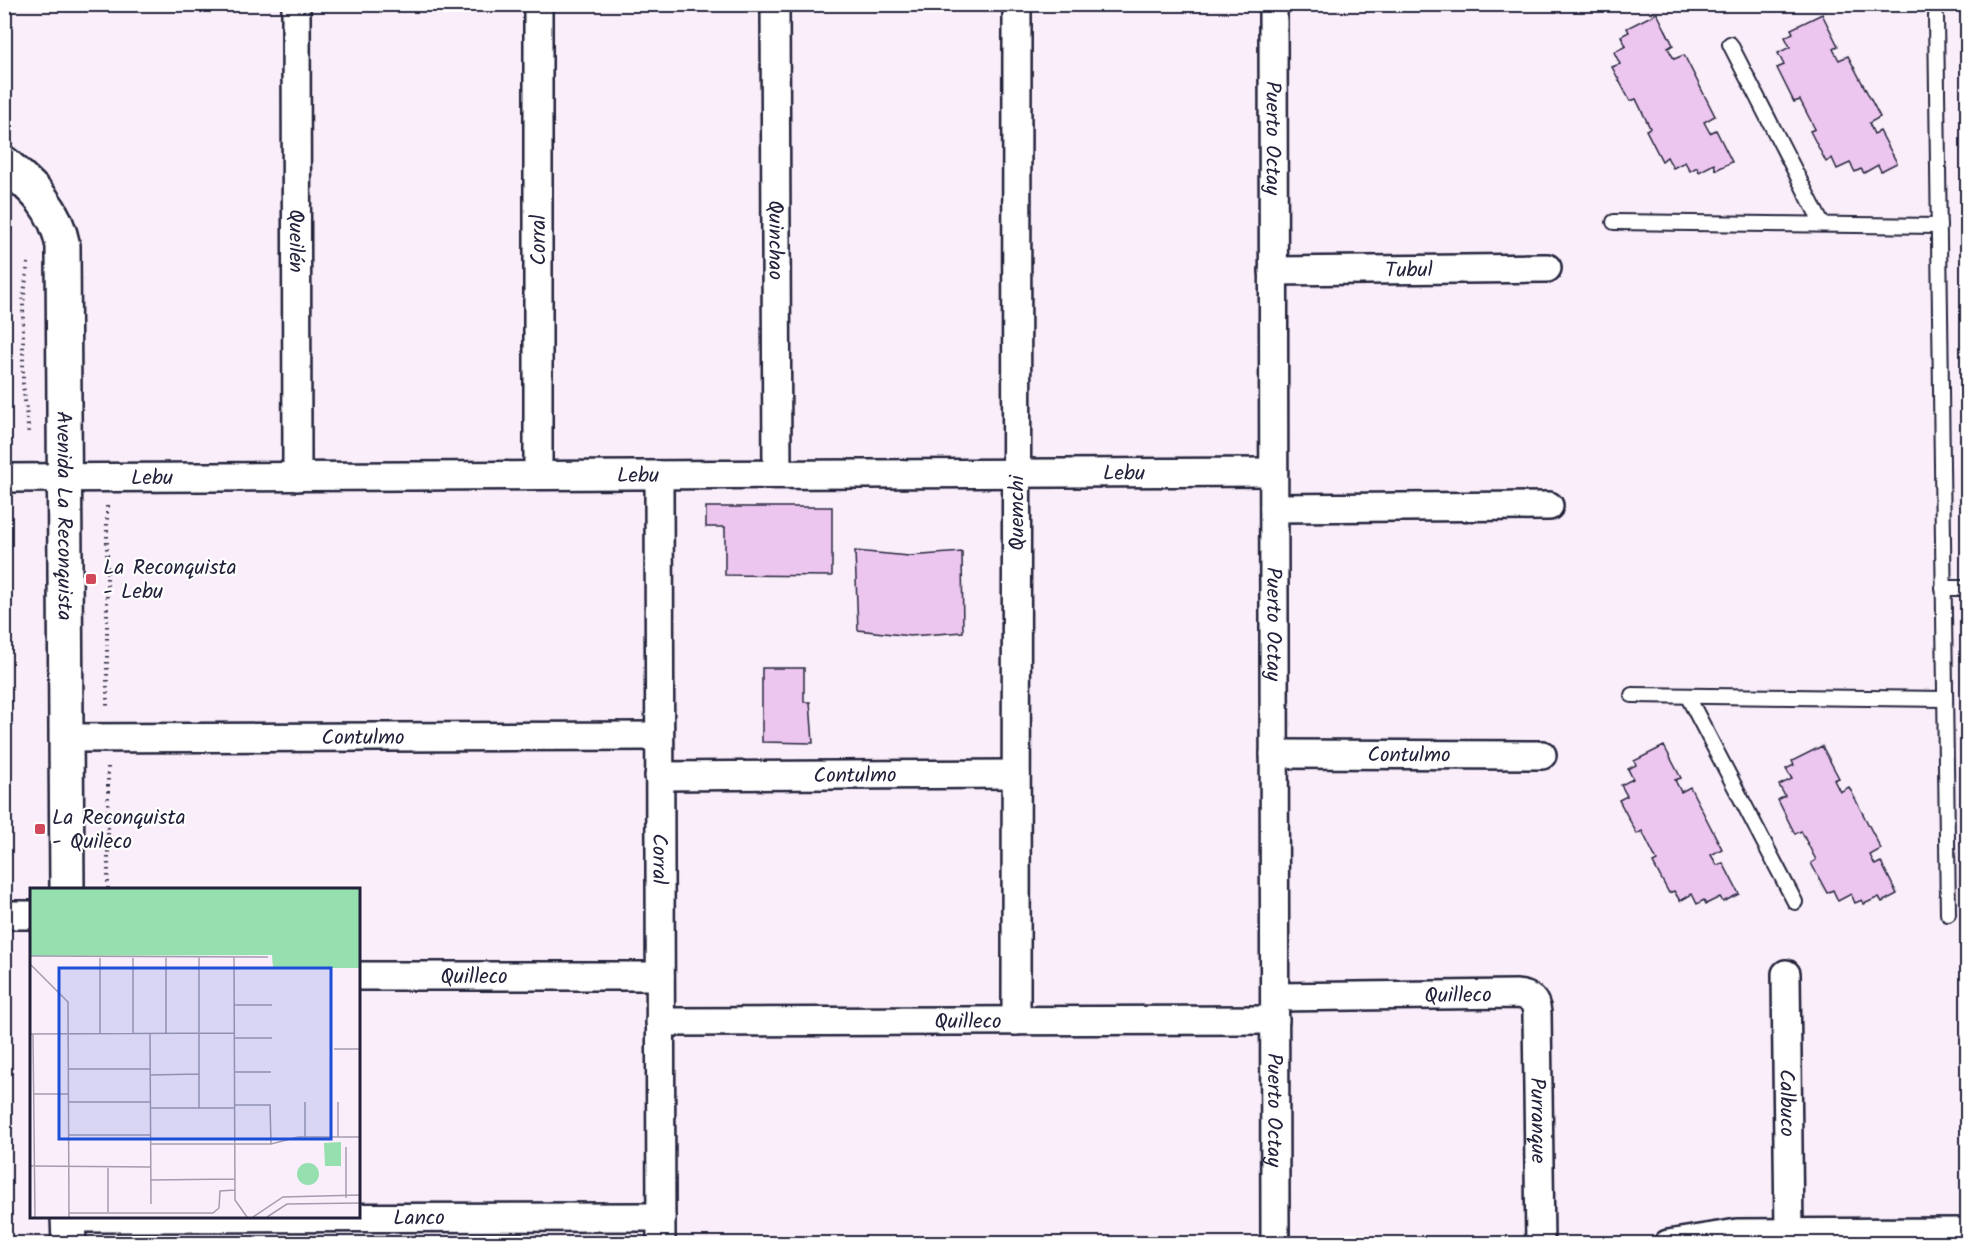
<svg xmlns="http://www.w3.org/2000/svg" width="1972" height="1248" viewBox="0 0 1972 1248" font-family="Kalam,sans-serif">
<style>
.building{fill:#edc6ef;stroke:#22223b;stroke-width:1.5}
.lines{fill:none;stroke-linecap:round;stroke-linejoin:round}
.lane-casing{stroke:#22223b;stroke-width:18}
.street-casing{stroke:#22223b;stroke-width:32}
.secondary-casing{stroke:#22223b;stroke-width:38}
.path{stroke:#22223b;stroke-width:4;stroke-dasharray:1.5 4.5;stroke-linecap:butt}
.lane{stroke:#fff;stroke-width:14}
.street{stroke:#fff;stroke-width:27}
.secondary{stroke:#fff;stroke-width:33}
.poi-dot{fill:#d1495b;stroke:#fff;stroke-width:2}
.labels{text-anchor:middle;stroke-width:4.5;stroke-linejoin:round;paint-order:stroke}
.street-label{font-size:21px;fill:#22223b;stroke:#fff}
.poi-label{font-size:21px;fill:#22223b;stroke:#fff;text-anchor:start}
.inset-road{fill:none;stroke:#a49cae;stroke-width:1.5}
.view{fill:#1d4ed8;fill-opacity:0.15;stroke:#1d4ed8;stroke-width:3}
.inset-edge{fill:none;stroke:#22223b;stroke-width:3}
</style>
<rect width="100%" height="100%" fill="#faeefa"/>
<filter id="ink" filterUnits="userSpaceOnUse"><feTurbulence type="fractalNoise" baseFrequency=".0167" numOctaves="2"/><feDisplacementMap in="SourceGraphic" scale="12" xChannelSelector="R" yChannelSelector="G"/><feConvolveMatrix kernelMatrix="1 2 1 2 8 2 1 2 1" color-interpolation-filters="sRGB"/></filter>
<g filter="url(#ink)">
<!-- building -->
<g class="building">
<polygon points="1657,13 1673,45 1668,48 1674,59 1684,55 1715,116 1704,122 1710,133 1716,130 1732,162 1716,170 1714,164 1699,172 1697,167 1690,171 1685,162 1673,168 1667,157 1662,161 1646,130 1650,128 1636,99 1630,101 1612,67 1620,64 1614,52 1626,46 1621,36 1629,32 1627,28"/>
<polygon points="1822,14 1838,46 1833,49 1839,60 1848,56 1880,117 1869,123 1874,134 1880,131 1897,163 1881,171 1878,165 1864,173 1861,169 1855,172 1850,163 1837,169 1832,158 1826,162 1810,131 1815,129 1800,100 1794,102 1777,68 1784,65 1778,53 1790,47 1785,37 1793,33 1791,29"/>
<polygon points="706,507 832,507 832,576 725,575 725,527 706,527"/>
<polygon points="855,551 909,556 962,552 963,632 910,636 858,630"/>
<polygon points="762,668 804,668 804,702 810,702 813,743 762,742"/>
<polygon points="1664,746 1681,778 1675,780 1681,792 1690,787 1722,849 1711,855 1717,865 1723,863 1739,894 1723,902 1720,897 1706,904 1704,900 1697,904 1692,894 1680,901 1674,891 1669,893 1653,863 1657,861 1642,831 1637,834 1619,800 1627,796 1621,785 1633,779 1628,769 1636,765 1634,761"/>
<polygon points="1822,746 1839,778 1834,780 1840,792 1849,787 1881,849 1870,855 1875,865 1881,862 1897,894 1882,902 1879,897 1864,904 1862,900 1855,903 1851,894 1838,901 1833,890 1827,893 1811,863 1816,860 1801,831 1795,834 1778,800 1785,796 1779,785 1792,779 1786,769 1794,765 1792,761"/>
</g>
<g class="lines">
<defs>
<g id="lane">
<polyline points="1936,16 1948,914"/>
<polyline points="1730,44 1822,224"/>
<polyline points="1614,222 1939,226"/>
<polyline points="1943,588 1968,588"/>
<polyline points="1632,695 1945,699"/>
<polyline points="1688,697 1795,902"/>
</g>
<g id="street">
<path id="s1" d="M 296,4 L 297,477"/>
<polyline points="538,4 538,475"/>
<path id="s2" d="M 775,4 L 777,474"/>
<path id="s3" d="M 1273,4 L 1275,1244"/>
<path id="s4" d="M 1273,271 L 1547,268"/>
<path id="s5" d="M 659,475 L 661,1244"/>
<path id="s6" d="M 4,478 L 1273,472"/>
<polyline points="1274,508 1549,506"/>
<path id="s7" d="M 66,738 L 659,736"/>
<path id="s8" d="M 1274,754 L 1542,755"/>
<path id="s9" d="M 659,776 L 1016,774"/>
<polyline points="4,915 32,915"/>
<path id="s10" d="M 1786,974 L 1789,1233"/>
<path id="s11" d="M 358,976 L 660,976"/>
<path id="s12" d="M 1275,997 L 1516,994 C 1529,995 1536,1000 1537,1013 L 1540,1244"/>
<path id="s13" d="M 1016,1021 L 1017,4"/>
<path id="s14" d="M 660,1022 L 1275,1020"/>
<path id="s15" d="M 68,1218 L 661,1217"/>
<polyline points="1668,1244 1737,1233 1968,1232"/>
</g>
<g id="secondary">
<path id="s16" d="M 4,163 C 34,189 55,206 63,246 L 67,890"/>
<polyline points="68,1216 69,1244"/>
</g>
</defs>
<!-- lane casing -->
<use href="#lane" class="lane-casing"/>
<!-- street casing -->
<use href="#street" class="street-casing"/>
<!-- secondary casing -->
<use href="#secondary" class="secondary-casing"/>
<!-- path -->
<g class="path">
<polyline points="28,263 23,303 23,384 29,435"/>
<polyline points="107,506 107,709"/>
<polyline points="108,767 108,890"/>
</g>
<!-- lane -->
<use href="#lane" class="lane"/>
<!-- street -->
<use href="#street" class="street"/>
<!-- secondary -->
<use href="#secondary" class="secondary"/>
</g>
</g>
<!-- markers -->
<g class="poi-dot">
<rect x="85" y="573" width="12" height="12" rx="3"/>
<rect x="34" y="823" width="12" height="12" rx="3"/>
</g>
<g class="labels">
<!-- street labels -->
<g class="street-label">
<text dy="7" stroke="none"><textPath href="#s3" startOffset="134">Puerto Octay</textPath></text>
<text dy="7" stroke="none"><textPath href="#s2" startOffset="236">Quinchao</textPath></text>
<text transform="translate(538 240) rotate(-90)" y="7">Corral</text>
<text dy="7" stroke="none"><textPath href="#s1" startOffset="237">Queilén</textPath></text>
<text dy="7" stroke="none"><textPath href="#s4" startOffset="136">Tubul</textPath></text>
<text dy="7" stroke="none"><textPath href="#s6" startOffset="1120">Lebu</textPath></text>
<text dy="7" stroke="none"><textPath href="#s6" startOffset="634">Lebu</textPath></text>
<text dy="7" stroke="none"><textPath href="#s6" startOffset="148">Lebu</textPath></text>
<text dy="7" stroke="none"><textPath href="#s13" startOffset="508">Quemchi</textPath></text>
<text dy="7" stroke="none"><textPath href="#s16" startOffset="374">Avenida La Reconquista</textPath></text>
<text dy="7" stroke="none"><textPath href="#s3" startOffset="620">Puerto Octay</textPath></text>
<text dy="7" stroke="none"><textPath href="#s7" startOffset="297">Contulmo</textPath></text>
<text dy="7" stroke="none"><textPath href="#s8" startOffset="135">Contulmo</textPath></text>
<text dy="7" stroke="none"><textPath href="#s9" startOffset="196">Contulmo</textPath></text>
<text dy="7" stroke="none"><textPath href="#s5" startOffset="384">Corral</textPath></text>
<text dy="7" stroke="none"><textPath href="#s11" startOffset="116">Quilleco</textPath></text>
<text dy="7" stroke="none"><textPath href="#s12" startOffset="183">Quilleco</textPath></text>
<text dy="7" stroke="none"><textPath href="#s14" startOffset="308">Quilleco</textPath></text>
<text dy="7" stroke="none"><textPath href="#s10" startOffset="129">Calbuco</textPath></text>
<text dy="7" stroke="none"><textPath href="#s3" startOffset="1106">Puerto Octay</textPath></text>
<text dy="7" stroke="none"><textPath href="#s12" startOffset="380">Purranque</textPath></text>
<text dy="7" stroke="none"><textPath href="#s15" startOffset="351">Lanco</textPath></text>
</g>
<!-- poi labels -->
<g class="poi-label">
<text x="103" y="574">La Reconquista<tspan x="103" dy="24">- Lebu</tspan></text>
<text x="52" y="824">La Reconquista<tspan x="52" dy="24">- Quileco</tspan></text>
</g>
</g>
<!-- overview -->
<g transform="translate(30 888)">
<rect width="330" height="330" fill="#faeefa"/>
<path d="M 0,1 L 330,1 L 330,80 L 243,80 L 242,67 L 0,68 ZM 311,254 L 311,278 L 295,278 L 294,255 ZM267 286a11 11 0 1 1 22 0a11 11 0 1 1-22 0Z" fill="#96dfaf"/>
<path class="inset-road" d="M 0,68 L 238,69M 136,69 L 136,145M 204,69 L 205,312 L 217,329M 70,70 L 70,145M 103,70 L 103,145M 0,76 L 38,114 L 39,329M 204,117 L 242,117M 120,145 L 121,316M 0,146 L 205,145M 3,146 L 5,329M 205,150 L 242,150M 304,161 L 330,161M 38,181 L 120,181M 205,184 L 241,184M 120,187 L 169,186M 3,206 L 39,206M 39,214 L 120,214M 275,214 L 275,249M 308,214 L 308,249M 205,217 L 240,217 L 241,256M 120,220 L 205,220M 169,220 L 169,69M 39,247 L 120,247M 120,256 L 241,256 L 268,249 L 330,249M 316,259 L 316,310M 0,278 L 120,279M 120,292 L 205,291M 78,324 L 78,280M 39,325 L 183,325 L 189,320 L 190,303 L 205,302M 223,329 L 253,309 L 330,307M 237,329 L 257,316 L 330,315"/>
<path class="view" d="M 29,80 L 301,80 L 301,251 L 29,251 Z"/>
<rect width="330" height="330" class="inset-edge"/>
</g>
<!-- margin -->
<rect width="1972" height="1248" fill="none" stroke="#fff" stroke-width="24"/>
<rect x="12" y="12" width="1948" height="1224" fill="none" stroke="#22223b" stroke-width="2" filter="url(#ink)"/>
</svg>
